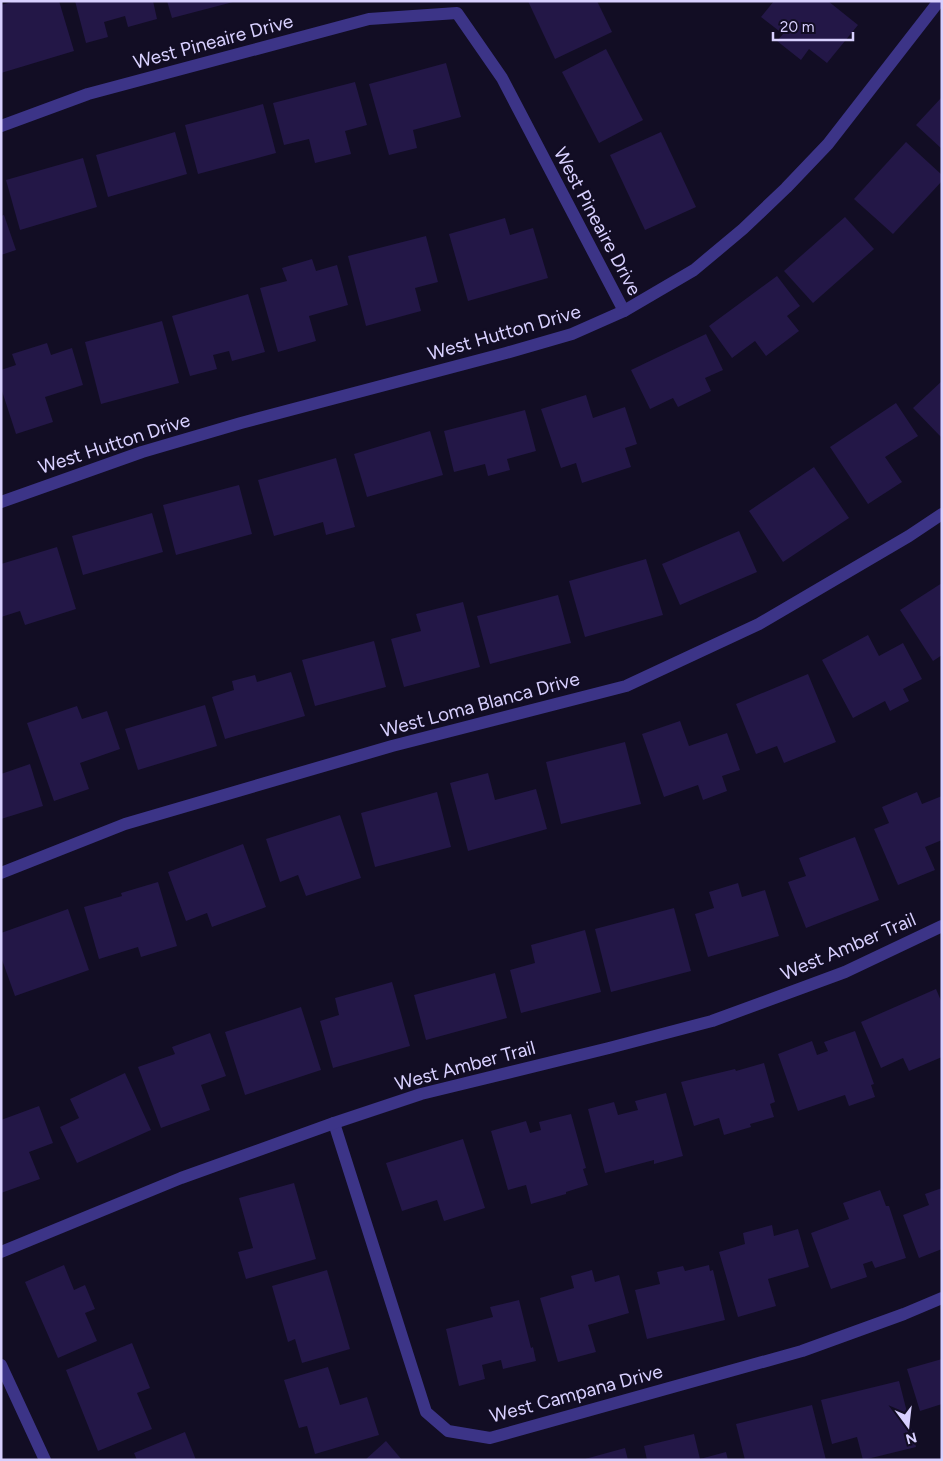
<svg xmlns="http://www.w3.org/2000/svg" width="943" height="1461" viewBox="0 0 943 1461" font-family="Figtree,sans-serif">
<style>
.building{fill:#231747}
.lines{fill:none;stroke-linecap:round;stroke-linejoin:round}
.minor{stroke:#3c3487;stroke-width:12}
.tertiary{stroke:#3c3487;stroke-width:12}
.labels{text-anchor:middle;stroke-width:4;stroke-linejoin:round;paint-order:stroke}
.street-label{font-size:19px;fill:#d8d0ff;stroke:#120d24}
</style>
<rect width="100%" height="100%" fill="#120d24"/>
<!-- building -->
<g class="building">
<polygon points="15,1 59,1 74,51 1,73 1,5"/>
<polygon points="75,1 153,1 157,19 128,27 125,16 104,22 108,37 86,43"/>
<polygon points="167,1 233,1 233,2 172,18"/>
<polygon points="528,1 597,1 612,32 555,59"/>
<polygon points="774,1 828,1 858,25 827,63 809,49 801,60 777,41 783,34 761,17"/>
<polygon points="606,49 643,120 599,143 562,72"/>
<polygon points="446,63 461,117 413,130 417,148 389,155 369,84"/>
<polygon points="355,82 367,125 345,131 351,154 315,163 309,139 284,145 273,103"/>
<polygon points="942,97 942,149 916,125"/>
<polygon points="263,104 276,153 198,174 185,125"/>
<polygon points="175,132 187,174 108,197 96,155"/>
<polygon points="661,132 696,207 645,230 610,155"/>
<polygon points="906,142 942,175 942,181 893,234 854,199"/>
<polygon points="83,158 97,207 20,230 6,180"/>
<polygon points="4,215 16,250 1,255 1,216"/>
<polygon points="845,217 874,249 813,303 784,271"/>
<polygon points="505,218 510,235 533,228 548,278 468,301 449,234"/>
<polygon points="426,236 438,282 415,288 421,311 366,326 348,256"/>
<polygon points="312,259 316,271 337,265 348,305 309,316 316,341 278,352 260,288 287,281 282,268"/>
<polygon points="777,276 800,306 787,316 799,331 766,356 755,341 732,358 709,326"/>
<polygon points="248,294 265,352 232,361 229,351 213,355 217,369 190,376 172,316"/>
<polygon points="162,321 179,383 101,404 85,342"/>
<polygon points="706,334 723,370 705,378 711,391 678,407 673,398 650,409 631,370"/>
<polygon points="47,343 51,355 72,348 83,385 45,397 53,422 16,434 1,388 1,370 16,365 12,354"/>
<polygon points="942,381 942,438 913,408"/>
<polygon points="586,395 593,418 625,407 637,444 625,448 631,467 582,483 576,463 561,468 541,409"/>
<polygon points="896,403 918,436 885,457 902,482 868,504 830,447"/>
<polygon points="525,410 536,451 507,459 510,470 488,476 485,464 454,472 444,431"/>
<polygon points="430,431 443,475 367,497 354,454"/>
<polygon points="336,458 355,527 326,535 323,522 274,536 258,480"/>
<polygon points="814,467 849,518 783,562 749,511"/>
<polygon points="239,485 252,534 176,555 163,505"/>
<polygon points="152,513 163,552 83,575 72,536"/>
<polygon points="739,531 757,572 680,605 662,564"/>
<polygon points="57,547 76,609 25,625 20,611 1,617 1,564"/>
<polygon points="646,559 663,615 585,637 569,581"/>
<polygon points="942,583 942,655 933,661 900,610"/>
<polygon points="558,595 571,643 490,664 477,616"/>
<polygon points="463,602 480,667 404,687 391,639 421,631 416,614"/>
<polygon points="868,635 879,656 903,643 922,679 903,689 909,701 890,711 885,701 853,718 822,660"/>
<polygon points="374,641 386,687 315,706 302,660"/>
<polygon points="291,672 305,716 225,739 212,697 234,690 232,681 255,675 257,682"/>
<polygon points="808,674 836,742 784,763 777,746 756,754 736,704"/>
<polygon points="205,705 217,746 138,770 125,729"/>
<polygon points="77,706 82,719 107,711 120,749 80,763 89,789 54,801 27,723"/>
<polygon points="680,721 689,746 727,733 740,770 722,776 727,791 703,800 698,785 664,797 642,734"/>
<polygon points="625,742 641,804 561,824 546,762"/>
<polygon points="30,764 43,806 1,819 1,774"/>
<polygon points="488,773 495,800 536,789 547,829 468,851 450,783"/>
<polygon points="437,792 451,847 375,867 361,813"/>
<polygon points="917,792 922,804 942,796 942,840 925,847 935,870 898,885 874,829 889,823 882,807"/>
<polygon points="340,815 361,878 306,896 298,875 280,882 266,839"/>
<polygon points="855,837 879,900 806,928 788,882 806,876 799,858"/>
<polygon points="243,844 266,907 212,927 207,913 186,921 168,872"/>
<polygon points="158,882 177,946 141,957 138,947 99,959 84,907 122,896 121,893"/>
<polygon points="738,883 742,897 765,890 779,936 708,957 695,914 714,908 709,892"/>
<polygon points="674,908 691,971 611,992 595,929"/>
<polygon points="68,909 89,970 15,996 1,957 1,933"/>
<polygon points="585,930 601,992 521,1013 510,970 535,963 531,945"/>
<polygon points="495,973 507,1018 426,1040 414,995"/>
<polygon points="392,982 410,1046 333,1068 320,1021 339,1015 335,998"/>
<polygon points="936,989 942,1003 942,1057 909,1071 903,1058 881,1068 861,1022"/>
<polygon points="301,1007 321,1070 245,1095 225,1032"/>
<polygon points="855,1031 874,1084 871,1085 875,1097 849,1106 845,1095 798,1111 778,1054 812,1041 817,1055 828,1051 824,1042"/>
<polygon points="210,1033 226,1076 201,1085 210,1110 161,1128 138,1067 175,1054 172,1047"/>
<polygon points="764,1063 775,1102 770,1104 774,1117 750,1124 751,1127 724,1135 719,1118 694,1126 681,1082 735,1069 736,1071"/>
<polygon points="125,1073 151,1130 77,1163 60,1127 79,1118 70,1099"/>
<polygon points="666,1093 683,1156 654,1164 654,1160 605,1173 588,1109 614,1102 618,1115 638,1110 635,1101"/>
<polygon points="39,1106 53,1143 29,1152 40,1179 1,1193 1,1120"/>
<polygon points="571,1114 586,1168 583,1169 588,1185 566,1192 566,1194 531,1204 526,1185 508,1190 491,1131 526,1121 530,1133 541,1130 539,1122"/>
<polygon points="463,1139 485,1208 444,1221 437,1200 402,1211 386,1163"/>
<polygon points="294,1183 316,1259 246,1279 238,1252 253,1248 239,1198"/>
<polygon points="942,1188 942,1249 919,1258 903,1215 929,1205 925,1194"/>
<polygon points="880,1190 886,1206 889,1206 906,1258 875,1268 872,1261 863,1264 867,1277 831,1289 811,1233 849,1219 843,1203"/>
<polygon points="772,1225 774,1236 798,1229 809,1267 768,1279 776,1306 738,1317 719,1252 745,1244 743,1233"/>
<polygon points="64,1265 74,1290 85,1285 95,1309 85,1313 97,1341 58,1358 25,1282"/>
<polygon points="709,1265 710,1271 713,1270 725,1320 647,1339 635,1290 660,1284 657,1272 683,1266 685,1271"/>
<polygon points="327,1270 350,1349 302,1363 295,1339 288,1342 272,1286"/>
<polygon points="592,1270 595,1282 619,1275 629,1313 588,1325 596,1352 558,1362 540,1298 574,1288 571,1276"/>
<polygon points="519,1300 531,1348 533,1347 536,1361 503,1369 501,1360 482,1365 485,1379 459,1386 446,1329 493,1317 490,1307"/>
<polygon points="132,1343 150,1388 137,1393 152,1429 98,1451 66,1370"/>
<polygon points="942,1359 942,1404 920,1411 907,1369"/>
<polygon points="328,1367 340,1405 367,1397 379,1435 315,1454 307,1426 299,1428 284,1380"/>
<polygon points="899,1381 916,1447 863,1460 857,1437 832,1444 821,1400"/>
<polygon points="812,1405 826,1460 745,1460 736,1424"/>
<polygon points="185,1432 196,1460 137,1460 134,1453"/>
<polygon points="694,1434 700,1459 726,1452 728,1460 647,1460 644,1446"/>
<polygon points="386,1441 402,1460 365,1460"/>
<polygon points="625,1448 628,1460 585,1460 585,1459"/>
</g>
<g class="lines">
<!-- minor -->
<g class="minor">
<polyline points="1,126 88,94 369,19 457,13 502,78 624,311"/>
<polyline points="1,873 125,824 392,746 626,686 759,624 909,536 942,514"/>
<polyline points="334,1123 426,1412 448,1431 490,1438 802,1351 904,1314 942,1298"/>
<polyline points="1,1252 181,1178 334,1123 421,1094 609,1048 712,1021 845,972 942,926"/>
<polyline points="1,1365 45,1460"/>
</g>
<!-- tertiary -->
<polyline class="tertiary" points="1,502 142,452 241,423 506,353 572,334 624,311 694,270 743,229 786,188 828,144 939,1"/>
</g>
<g class="labels">
<!-- street labels -->
<g class="street-label">
<text transform="translate(213 41) rotate(-15)" y="7">West Pineaire Drive</text>
<text transform="translate(598 221) rotate(62)" y="7">West Pineaire Drive</text>
<text transform="translate(504 332) rotate(-16)" y="7">West Hutton Drive</text>
<text transform="translate(114 443) rotate(-18)" y="7">West Hutton Drive</text>
<text transform="translate(480 704) rotate(-15)" y="7">West Loma Blanca Drive</text>
<text transform="translate(848 946) rotate(-23)" y="7">West Amber Trail</text>
<text transform="translate(465 1065) rotate(-15)" y="7">West Amber Trail</text>
<text transform="translate(576 1393) rotate(-15)" y="7">West Campana Drive</text>
</g>
</g>
<!-- border -->
<rect width="943" height="1461" fill="none" stroke="#d8d0ff" stroke-width="5"/>
<!-- north arrow -->
<g transform="translate(908 1426) rotate(165)" stroke="#120d24" stroke-width="4" paint-order="stroke">
<path d="M0-4L9 19L0 12L-9 19Z" fill="#d8d0ff"/>
<text y="-8" font-size="14" font-weight="bold" text-anchor="middle" fill="#d8d0ff">N</text>
</g>
<!-- scale -->
<path d="M773 32v8h80v-8" fill="none" stroke="#d8d0ff" stroke-width="2.5"/>
<text x="780" y="32" font-size="15" fill="#d8d0ff" stroke="#120d24" stroke-width="4" paint-order="stroke">20 m</text>
</svg>
